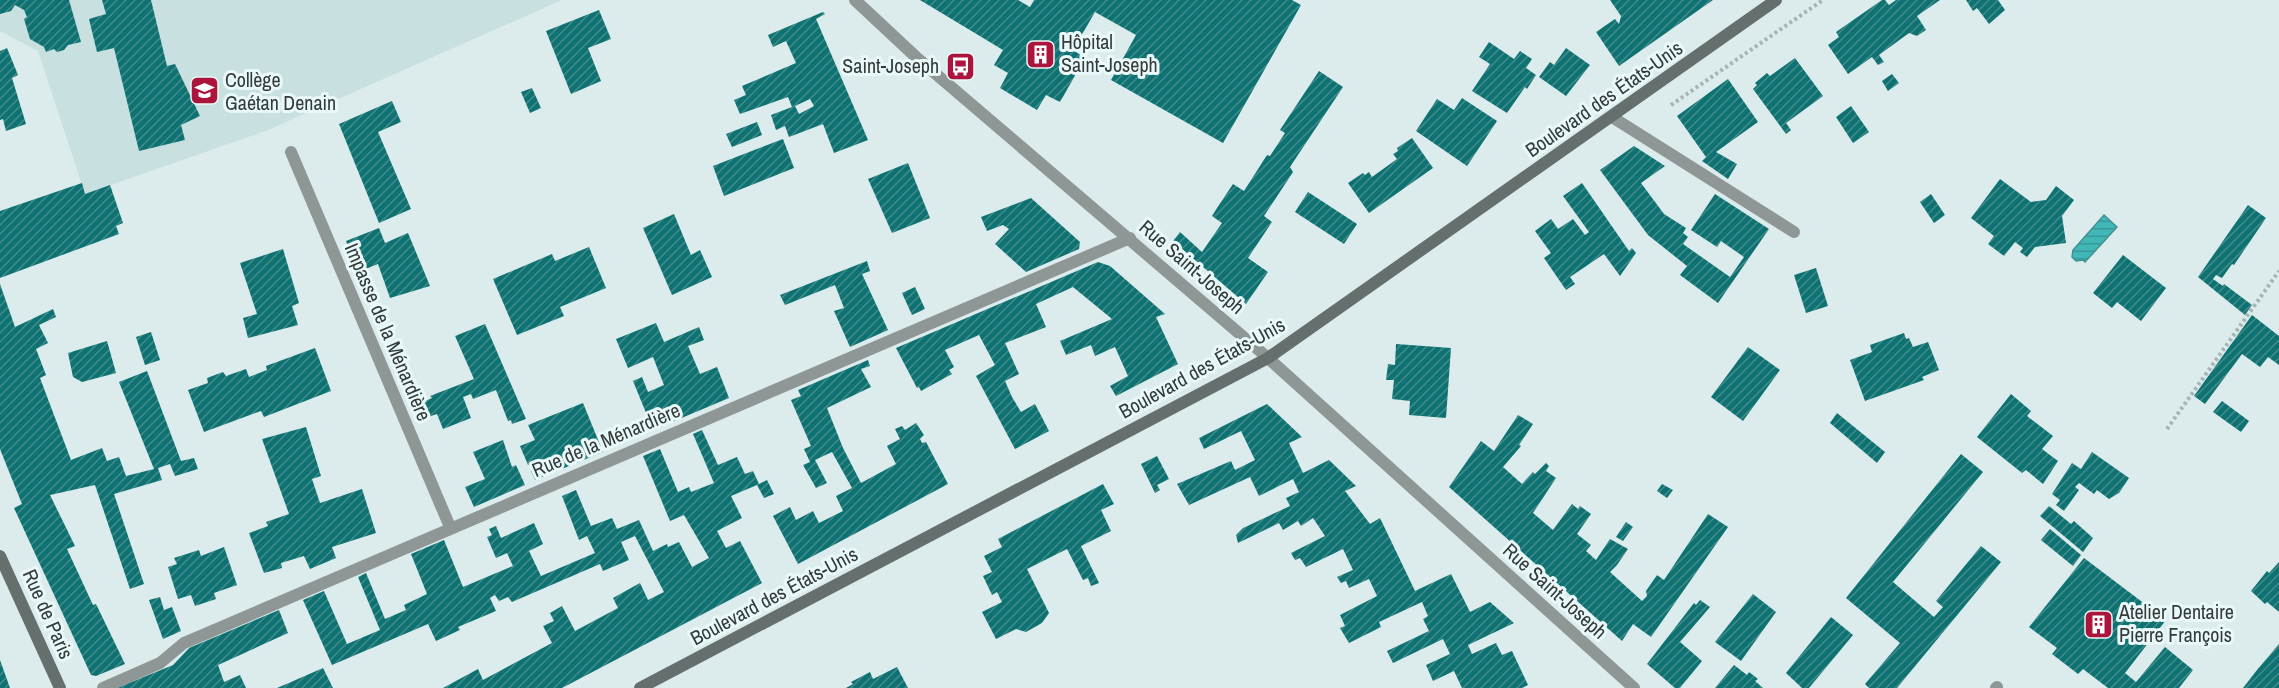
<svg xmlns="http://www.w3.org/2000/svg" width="2279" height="688" viewBox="0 0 2279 688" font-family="'Archivo Narrow',sans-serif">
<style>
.built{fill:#c8e0df}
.water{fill:url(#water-rules);stroke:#3e9292;stroke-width:1.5}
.building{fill:url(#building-hatch);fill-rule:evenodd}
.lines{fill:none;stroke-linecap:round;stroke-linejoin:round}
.path{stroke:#a7b4b4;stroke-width:4;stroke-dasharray:3 3;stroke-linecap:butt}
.lane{stroke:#8f9696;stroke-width:12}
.street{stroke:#8f9696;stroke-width:12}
.secondary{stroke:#656f6e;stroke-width:12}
.labels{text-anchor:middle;stroke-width:6;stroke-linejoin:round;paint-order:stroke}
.poi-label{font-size:20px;fill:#343a3a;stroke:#e9f9f9;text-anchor:start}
.street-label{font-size:20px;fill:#343a3a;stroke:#e9f9f9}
</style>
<defs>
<pattern id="water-rules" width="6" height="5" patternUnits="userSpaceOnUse" patternTransform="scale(1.5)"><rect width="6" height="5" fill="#42b7b7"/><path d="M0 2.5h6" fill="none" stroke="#389696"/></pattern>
<pattern id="building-hatch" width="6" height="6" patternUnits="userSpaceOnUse" patternTransform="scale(1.5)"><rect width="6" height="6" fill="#0e7272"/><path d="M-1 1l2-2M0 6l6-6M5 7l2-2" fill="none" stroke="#448b8b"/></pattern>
</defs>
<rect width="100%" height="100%" fill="#dcecec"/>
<!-- built -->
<polygon class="built" points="0,0 562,0 268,130 85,194 38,51 0,31"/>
<!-- water -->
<polygon class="water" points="2104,215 2117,227 2085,262 2083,260 2076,261 2072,257 2073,250"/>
<!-- building -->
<g class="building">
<polygon points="0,0 69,0 81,42 68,45 64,50 57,52 54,49 46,52 44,47 30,39 24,19 27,17 24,10 15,5 11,11 0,14"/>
<polygon points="102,0 151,0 167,66 175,64 200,116 181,125 185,140 139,151 114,48 97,52 89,19 106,14"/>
<polygon points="920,0 1018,0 1030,7 1034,0 1292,0 1301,5 1223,143 1111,80 1136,35 1095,12 1073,50 1085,58 1060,102 1046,95 1037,110 1000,88 1008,73 994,65 1003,50"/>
<polygon points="1610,0 1713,0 1619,66 1596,32 1615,19 1619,24 1621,16"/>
<polygon points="1882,0 1885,0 1889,5 1896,0 1940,0 1917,16 1926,30 1917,36 1909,33 1879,55 1884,62 1878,65 1872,57 1848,74 1828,45 1839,37 1836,32"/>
<polygon points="1966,0 1998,0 2005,10 1989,24 1977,8 1973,11"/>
<polygon points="599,10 611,39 588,48 601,81 571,94 546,31"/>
<path d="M 823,12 L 825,14 L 816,19 L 868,140 L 834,153 L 823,124 L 789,137 L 785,126 L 776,130 L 771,115 L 792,107 L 788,97 L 740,114 L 734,100 L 746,95 L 742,86 L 796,63 L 786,41 L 773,47 L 768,35 ZM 810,99 L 814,106 L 799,114 L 795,106 Z"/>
<polygon points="1489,42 1514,59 1520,51 1532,59 1526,68 1536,75 1527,89 1525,87 1507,113 1472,91 1490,64 1479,57"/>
<polygon points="7,48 18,75 12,78 26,124 6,131 3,119 0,120 0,51"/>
<polygon points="1566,48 1590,65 1566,96 1539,77 1550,62 1554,65"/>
<polygon points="1795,58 1823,96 1786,123 1791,130 1786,134 1753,89 1757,85 1755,83 1767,73 1770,76"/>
<polygon points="1319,71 1343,87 1290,167 1293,172 1264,216 1272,222 1248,258 1268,272 1246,304 1173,241 1180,232 1202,252 1222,223 1212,216 1217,208 1233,184 1244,191 1267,155 1270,156 1285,133 1280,130"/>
<polygon points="1892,74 1899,83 1888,91 1882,81"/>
<polygon points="1728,79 1758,122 1716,152 1737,164 1728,179 1702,161 1706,157 1677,116"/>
<polygon points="532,88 541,108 530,113 521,92"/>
<polygon points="1462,98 1497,121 1467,166 1416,131 1437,99 1454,110"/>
<polygon points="392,101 401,122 378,132 411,209 379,223 339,124"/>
<polygon points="1851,106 1869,132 1853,143 1836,117"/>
<polygon points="757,122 762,135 732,147 726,134"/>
<polygon points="1412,138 1433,168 1369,213 1348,183 1363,173 1365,175 1369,172 1372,177 1397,159 1393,154 1398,151 1397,148"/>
<polygon points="783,139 794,168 724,196 713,166"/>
<polygon points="1634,146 1665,166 1641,183 1664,214 1686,228 1683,233 1688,237 1683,244 1730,277 1744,257 1721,241 1717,247 1691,230 1715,194 1769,229 1718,303 1680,275 1687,266 1648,235 1600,170"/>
<polygon points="908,163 930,218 892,233 868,179"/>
<polygon points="2000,179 2031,202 2046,200 2056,186 2074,200 2062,216 2066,243 2035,247 2027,257 2020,252 2023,248 2015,242 2004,256 1988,244 1994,236 1971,218"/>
<polygon points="82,183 85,194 110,185 123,223 116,226 119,234 0,278 0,211"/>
<polygon points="1582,183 1629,251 1632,248 1636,253 1620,276 1604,254 1570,277 1575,284 1566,290 1544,258 1551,253 1535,231 1551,219 1558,229 1573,219 1585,235 1589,232 1563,196"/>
<polygon points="1308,192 1357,224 1344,244 1295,212"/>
<polygon points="1931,194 1945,215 1934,223 1920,202"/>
<polygon points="1031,198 1080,242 1079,249 1026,272 995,244 1009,229 1003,225 987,231 981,217"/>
<polygon points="2248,205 2266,218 2234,265 2232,264 2222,278 2216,275 2213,279 2223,286 2224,284 2252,305 2245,315 2198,277"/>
<polygon points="674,214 691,255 700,250 712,277 672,295 643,228"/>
<polygon points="379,228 385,243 408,233 430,286 390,298 378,264 358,272 346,241"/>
<polygon points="589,247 606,288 560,307 564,316 517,335 493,279 552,254 555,261"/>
<polygon points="283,249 299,303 292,306 298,325 248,338 243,318 257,314 240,263"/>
<polygon points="2123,255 2166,288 2141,321 2117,302 2112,308 2093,293"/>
<polygon points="867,261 870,271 862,274 888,330 850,347 834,311 844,308 835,285 785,305 780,295"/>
<polygon points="1098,262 1110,266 1165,314 1156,317 1178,364 1116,396 1110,386 1128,376 1115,347 1095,356 1091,345 1066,355 1060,341 1112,319 1073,287 1036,304 1046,327 1005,343 1019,374 1005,381 1012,397 1021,412 1035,404 1049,431 1015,449 976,376 995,365 979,335 945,350 954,367 949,370 952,374 921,391 919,387 917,388 896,348"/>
<polygon points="1816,268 1828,306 1806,313 1794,275"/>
<polygon points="0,284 15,327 53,309 56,317 39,325 48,343 36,349 46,375 40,378 71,460 102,448 107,461 119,457 126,476 154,469 119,382 147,371 181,461 194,458 198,469 175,476 170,464 158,468 162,480 114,494 144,584 130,589 95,485 50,495 75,546 67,549 93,605 96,604 125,664 96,676 91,675 14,508 22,504 0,449"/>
<polygon points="915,287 925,309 912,315 902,293"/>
<polygon points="2252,315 2279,336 2279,365 2268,357 2260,367 2242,354 2205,404 2194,396"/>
<polygon points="656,323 664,342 699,327 704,340 688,346 700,374 717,367 729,398 653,430 633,381 642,377 648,392 664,385 653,357 628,368 616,339"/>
<polygon points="485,324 526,419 512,424 511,420 508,421 496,390 473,399 471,394 463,397 471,418 443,429 437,414 428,417 423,402 432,398 430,396 474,379 455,336"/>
<polygon points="151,332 160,360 145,365 136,337"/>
<polygon points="1904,333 1906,339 1909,338 1913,347 1928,342 1939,370 1922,377 1924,380 1865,401 1850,360 1872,352 1870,345"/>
<polygon points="107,341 116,373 82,382 73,377 68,353"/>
<polygon points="1396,344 1451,348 1446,418 1409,415 1410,401 1392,399 1394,380 1386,380 1388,364 1395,365"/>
<polygon points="1748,347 1780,370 1743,421 1711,397"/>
<polygon points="315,348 331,391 264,417 261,411 204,432 188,390 208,383 207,378 223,372 226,376 246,369 249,377 267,370 266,366"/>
<polygon points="868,360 870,366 861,369 871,387 827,408 843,448 861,483 896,464 887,446 900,439 895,429 902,426 905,430 916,423 924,435 920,439 922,443 926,442 948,484 798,564 773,516 790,507 796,520 813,511 819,523 843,511 836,496 852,488 832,452 815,460 827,483 816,488 803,465 810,462 804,449 811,446 791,400 801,396 798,390"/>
<polygon points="2011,394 2031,411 2027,416 2053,436 2042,449 2058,461 2043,484 2026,470 2022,473 1977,437"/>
<polygon points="2222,401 2249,421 2241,432 2213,412"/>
<polygon points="583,403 603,452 535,480 531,471 545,464 543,459 528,465 520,446 535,440 528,425"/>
<polygon points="1267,404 1302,437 1289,443 1303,473 1329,460 1356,486 1345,491 1370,524 1380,518 1415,591 1451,574 1470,612 1490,602 1514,623 1468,645 1472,654 1496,643 1502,655 1512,651 1528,685 1522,688 1462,688 1454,671 1433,681 1426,665 1450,654 1443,639 1393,663 1387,651 1429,631 1423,619 1428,616 1422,602 1379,622 1381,627 1349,643 1340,628 1345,626 1340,615 1377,596 1369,579 1349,588 1346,581 1341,583 1337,577 1353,570 1343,549 1306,567 1300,558 1295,560 1291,553 1325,536 1313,518 1301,526 1298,521 1283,530 1279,523 1238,543 1236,535 1243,528 1290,506 1286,498 1299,492 1293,479 1259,496 1250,477 1189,505 1177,484 1231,461 1235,470 1255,460 1241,431 1204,449 1199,438"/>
<polygon points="1837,413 1885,452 1877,463 1830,423"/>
<polygon points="1518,415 1533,424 1519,445 1521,446 1503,467 1522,484 1533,472 1535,474 1546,463 1549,466 1546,471 1556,478 1533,513 1553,530 1572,504 1578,509 1580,506 1591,514 1577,534 1591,545 1586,551 1596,560 1610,539 1628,549 1617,565 1610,572 1642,601 1647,596 1646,591 1657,575 1664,580 1708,514 1728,527 1651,637 1633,624 1622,641 1449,487 1481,441 1494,451"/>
<polygon points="306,427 321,476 312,479 320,503 362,489 376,533 332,547 336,558 310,569 304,556 281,563 282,568 264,573 249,533 268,526 266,522 289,514 262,439"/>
<polygon points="702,430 718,465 737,457 745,474 753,471 759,484 767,480 774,494 764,498 757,485 731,496 742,518 717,531 726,548 740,541 762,583 562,688 443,688 478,669 483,680 552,643 543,626 554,621 550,613 562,606 575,631 618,608 613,598 640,583 648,600 664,592 635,536 621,542 629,560 603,571 600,564 512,602 508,597 499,601 495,595 490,598 496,611 458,627 460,630 436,641 428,624 332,665 303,600 324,591 347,644 380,630 358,577 366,573 385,619 406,610 404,605 427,594 411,554 444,540 463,587 513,566 507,553 496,558 487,537 492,535 489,529 496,526 501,538 534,523 543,544 529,551 541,576 595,553 587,536 579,540 562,496 576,490 591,526 612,518 617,529 639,520 653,551 667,544 668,547 679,542 692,567 709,558 684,515 670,521 643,456 660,449 678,492 689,487 691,492 714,483 693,434"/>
<polygon points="503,440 512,467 516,465 525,485 474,507 465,487 485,479 473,452"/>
<polygon points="2092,452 2129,478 2119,493 2109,499 2097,490 2094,494 2079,483 2075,487 2079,490 2064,511 2056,505 2060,500 2052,494 2072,463 2081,469"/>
<polygon points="1961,454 1983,472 1893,582 1934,617 1943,607 1936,601 1981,546 2001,562 1897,688 1869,688 1865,684 1900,643 1846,598"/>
<polygon points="1157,456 1169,479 1157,485 1160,490 1155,493 1141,464"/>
<polygon points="1103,484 1114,504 1101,510 1111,531 1081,546 1099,583 1091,586 1088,578 1083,580 1067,549 1027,569 1049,613 1042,623 1026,632 1016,629 996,639 982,612 1002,602 997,592 992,595 983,576 992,572 984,556 1002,547 998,539"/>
<polygon points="1662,484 1673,490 1667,498 1657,491"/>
<polygon points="2049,506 2071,524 2074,521 2093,538 2083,552 2040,516"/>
<polygon points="1626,522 1633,527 1623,541 1616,537"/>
<polygon points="2050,529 2081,555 2073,566 2041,540"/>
<polygon points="224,547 237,585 214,593 216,599 195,606 191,595 178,599 168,567 177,564 174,558 199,550 201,556"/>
<polygon points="2084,558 2166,620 2125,673 2136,682 2165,647 2193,670 2179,688 2108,688 2083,669 2078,674 2052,654 2057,648 2029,627"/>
<polygon points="2279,562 2279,612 2267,602 2265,604 2251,591 2267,571 2269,573"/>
<polygon points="1753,594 1776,612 1741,661 1715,642"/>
<polygon points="160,597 164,610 172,607 181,631 163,639 149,600"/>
<polygon points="1700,600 1710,607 1680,642 1702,661 1680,688 1675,688 1647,664 1694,603 1696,605"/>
<polygon points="279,610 288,633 218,665 224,682 240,675 246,688 117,688 173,665 189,648"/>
<polygon points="1831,617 1853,635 1809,688 1802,688 1786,673"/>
<polygon points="2279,644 2279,688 2243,688 2257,670"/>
<polygon points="0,660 10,688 0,688"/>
<polygon points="1734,665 1747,675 1749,672 1758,679 1755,681 1763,688 1715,688"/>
<polygon points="897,667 908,688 846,688 853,684 851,682 870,672 873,679"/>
<polygon points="323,668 333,688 277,688 291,682"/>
</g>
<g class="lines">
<!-- path -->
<g class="path">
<polyline points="1671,105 1823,0"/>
<polyline points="2167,429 2279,271"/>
</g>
<!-- lane -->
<g class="lane">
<polyline points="1612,117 1794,232"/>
<polyline points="1996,688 1997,687"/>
</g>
<!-- street -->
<g class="street">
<polyline points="855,0 916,57 1268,358 1634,688"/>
<polyline points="291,152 450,527"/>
<polyline points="103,688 160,663 184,643 1130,238"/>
</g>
<!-- secondary -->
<g class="secondary">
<polyline points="0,556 60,688"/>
<polyline points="640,688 1268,358 1776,0"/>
</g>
</g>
<!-- icons -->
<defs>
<symbol id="building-square" viewBox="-11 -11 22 22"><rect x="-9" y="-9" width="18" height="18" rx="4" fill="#ab153b" stroke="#e9f9f9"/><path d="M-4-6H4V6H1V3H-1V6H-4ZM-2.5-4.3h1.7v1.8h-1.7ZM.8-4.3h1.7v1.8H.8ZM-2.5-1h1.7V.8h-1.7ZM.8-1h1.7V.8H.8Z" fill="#fff"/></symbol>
<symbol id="bus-square" viewBox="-11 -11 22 22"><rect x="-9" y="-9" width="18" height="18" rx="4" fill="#ab153b" stroke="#e9f9f9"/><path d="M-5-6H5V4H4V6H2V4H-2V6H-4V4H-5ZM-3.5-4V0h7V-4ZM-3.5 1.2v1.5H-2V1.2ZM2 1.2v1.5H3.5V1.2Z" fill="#fff"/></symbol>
<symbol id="school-square" viewBox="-11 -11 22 22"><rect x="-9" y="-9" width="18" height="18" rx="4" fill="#ab153b" stroke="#e9f9f9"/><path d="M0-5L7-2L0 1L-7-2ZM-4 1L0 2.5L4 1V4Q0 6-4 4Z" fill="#fff"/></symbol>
</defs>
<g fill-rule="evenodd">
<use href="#building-square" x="1024" y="38" width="33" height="33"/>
<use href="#bus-square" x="944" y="50" width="33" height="33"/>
<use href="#school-square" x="188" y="74" width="33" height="33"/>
<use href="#building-square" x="2082" y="608" width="33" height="33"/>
</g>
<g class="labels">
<!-- poi labels -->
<g class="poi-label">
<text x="1061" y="49">Hôpital<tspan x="1061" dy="23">Saint-Joseph</tspan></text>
<text x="939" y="73" text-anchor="end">Saint-Joseph</text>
<text x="225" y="87">Collège<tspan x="225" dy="23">Gaétan Denain</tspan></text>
<text x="2119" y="619">Atelier Dentaire<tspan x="2119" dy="23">Pierre François</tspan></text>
</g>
<!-- street labels -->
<g class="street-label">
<text transform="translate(1604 99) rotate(-35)" y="7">Boulevard des États-Unis</text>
<text transform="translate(1192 267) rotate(41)" y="7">Rue Saint-Joseph</text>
<text transform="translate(388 332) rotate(67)" y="7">Impasse de la Ménardière</text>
<text transform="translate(1202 368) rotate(-29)" y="7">Boulevard des États-Unis</text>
<text transform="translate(606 440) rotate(-23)" y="7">Rue de la Ménardière</text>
<text transform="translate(1555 591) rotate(42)" y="7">Rue Saint-Joseph</text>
<text transform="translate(774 596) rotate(-28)" y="7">Boulevard des États-Unis</text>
<text transform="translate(48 614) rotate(66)" y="7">Rue de Paris</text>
</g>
</g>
</svg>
